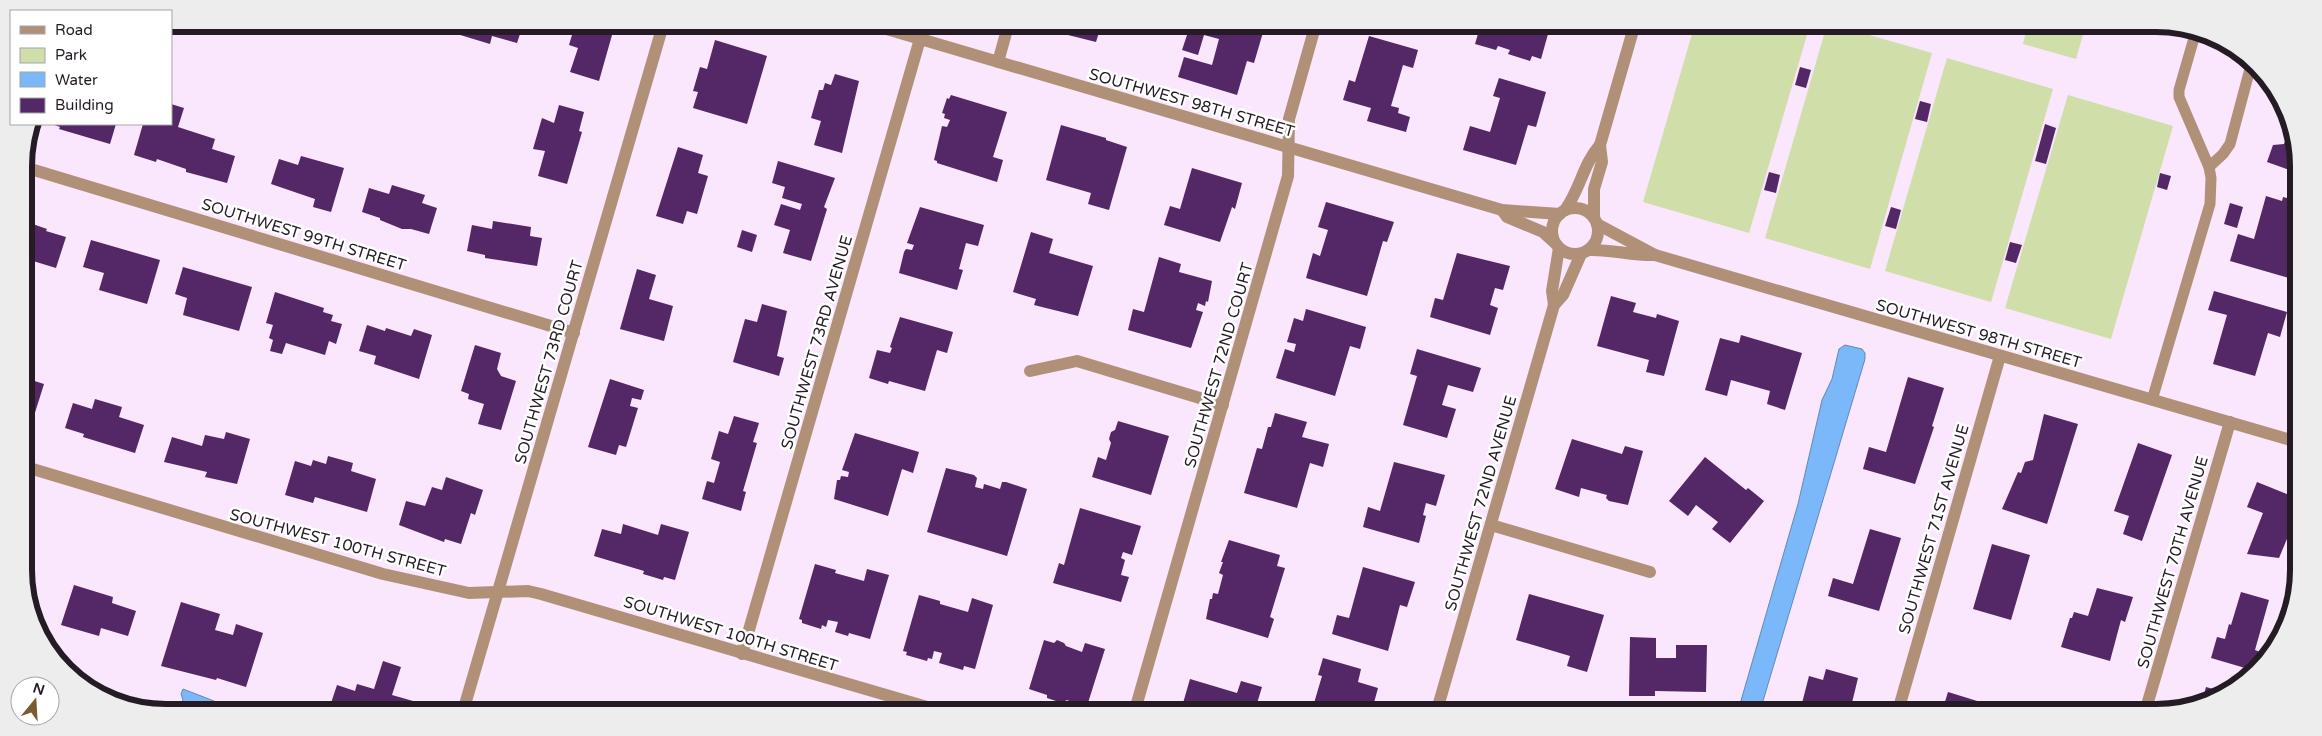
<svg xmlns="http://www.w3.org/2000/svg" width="2322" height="736" viewBox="0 0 2322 736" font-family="'Varela Round',sans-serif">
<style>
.green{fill:#d0dea9}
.water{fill:#7bb8fa;stroke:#6189ba}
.building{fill:#542766}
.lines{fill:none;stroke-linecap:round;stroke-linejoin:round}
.service{stroke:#b09178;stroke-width:11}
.minor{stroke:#b09178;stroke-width:12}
.tertiary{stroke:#b09178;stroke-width:12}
.labels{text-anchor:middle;stroke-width:5;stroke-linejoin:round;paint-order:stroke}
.street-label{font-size:16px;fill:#241b25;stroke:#fff}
.rim{fill:none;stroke:#241b25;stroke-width:6}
</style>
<rect width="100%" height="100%" fill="#fae6fd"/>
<!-- green -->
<g class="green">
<polygon points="1694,27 1809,28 1749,233 1643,202"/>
<polygon points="1826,28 1845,28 1932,53 1870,269 1765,238"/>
<polygon points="2027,28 2085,28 2076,59 2023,44"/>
<polygon points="1947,58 2053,89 1991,302 1885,271"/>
<polygon points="2068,95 2173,126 2111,339 2005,308"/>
</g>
<!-- water -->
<g class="water">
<polygon points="1845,345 1862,349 1865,353 1865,359 1760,711 1738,711 1798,504 1822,400 1832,379 1839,349"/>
<polygon points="183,689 214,701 217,708 177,707 183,700 181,694"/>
</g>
<!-- building -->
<g class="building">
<polygon points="449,24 523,25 517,43 492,36 490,44 447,31"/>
<polygon points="575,25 612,25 611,27 614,28 599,81 570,72 578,48 569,45"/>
<polygon points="1062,26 1101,26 1096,42 1060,33"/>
<polygon points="1182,26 1254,26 1264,29 1254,63 1247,61 1237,95 1178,77 1184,57 1212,65 1219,39 1204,35 1198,55 1182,50 1189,29"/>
<polygon points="1480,27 1550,27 1541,59 1532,56 1530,61 1508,54 1510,50 1498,46 1496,50 1475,44"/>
<polygon points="1369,36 1418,50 1413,68 1403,65 1391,106 1399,108 1398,113 1410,117 1406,132 1367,121 1371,108 1343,100 1349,80 1355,82"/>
<polygon points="715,40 767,56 747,124 693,108 698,92 693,91 700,67 707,69"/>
<polygon points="1800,67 1811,70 1806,88 1795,85"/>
<polygon points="835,74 859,81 842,153 814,145 821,121 811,118 819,90 823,90 825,83 831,85"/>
<polygon points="1499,78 1546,92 1536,127 1528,125 1516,165 1463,150 1470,126 1490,132 1500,98 1493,96"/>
<polygon points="951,95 1007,112 993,157 1003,160 997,182 937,163 937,161 934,160 942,126 947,127 950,120 944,118 945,114 942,113 947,98 949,99"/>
<polygon points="1920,101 1931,104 1927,122 1915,119"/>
<polygon points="171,104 184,108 178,127 215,139 212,149 235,156 227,183 186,172 186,169 157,159 156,162 134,155 143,124 171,124"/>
<polygon points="559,105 584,112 579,131 582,132 567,184 538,176 545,151 533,149 542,118 554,123"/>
<polygon points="52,124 116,124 110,144 59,129 60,127"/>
<polygon points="2045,124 2056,128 2046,164 2035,161"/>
<polygon points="1061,125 1106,138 1106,140 1127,147 1109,210 1088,204 1091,193 1046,180"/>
<polygon points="2290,127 2296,139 2295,172 2267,162 2273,145 2284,144"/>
<polygon points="678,147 703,155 698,173 708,176 697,214 687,211 683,224 656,216"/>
<polygon points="301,156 344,168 331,212 313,207 315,199 271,184 279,159 298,165"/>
<polygon points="778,161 835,178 824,207 827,209 811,261 783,253 790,230 774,225 781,204 800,210 802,204 782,198 785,187 772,183"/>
<polygon points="1192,168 1242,183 1235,209 1232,207 1220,242 1164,225 1170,206 1180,209"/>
<polygon points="1769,172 1780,175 1776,193 1764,190"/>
<polygon points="2160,173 2171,176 2167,190 2157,187"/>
<polygon points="392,185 425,195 422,203 437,208 429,234 411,229 402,229 380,220 380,218 362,212 369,188 389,194"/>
<polygon points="2266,196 2282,201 2283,197 2295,200 2295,269 2292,279 2230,261 2238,234 2254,239"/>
<polygon points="1326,202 1394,222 1387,242 1383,241 1367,296 1306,278 1313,253 1320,256 1328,230 1318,227"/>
<polygon points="2230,203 2243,207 2237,228 2224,224"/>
<polygon points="920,207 984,225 978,246 966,243 959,269 963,270 957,290 899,273 904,252 906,249 912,250 914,245 907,243"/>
<polygon points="1891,207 1901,210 1896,229 1885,226"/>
<polygon points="24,221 47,229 46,231 66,237 56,268 33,261 30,273 25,272"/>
<polygon points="493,221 531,227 530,236 542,238 537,266 485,258 485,255 467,251 472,225 492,229"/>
<polygon points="742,230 757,235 752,252 737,247"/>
<polygon points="1031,232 1053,239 1049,253 1093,266 1078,316 1034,305 1036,299 1013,292"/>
<polygon points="91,240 160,260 147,304 99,290 104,273 83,267"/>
<polygon points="2010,242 2022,245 2016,263 2005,260"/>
<polygon points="1457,253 1510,266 1503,290 1495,288 1490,305 1498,308 1490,335 1430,317 1435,298 1443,300"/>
<polygon points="1159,257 1181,264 1179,272 1212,281 1208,302 1206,301 1205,306 1198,303 1196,310 1203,312 1191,348 1128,330 1133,309 1144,312"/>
<polygon points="183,267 252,287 239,331 183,315 187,298 175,294"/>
<polygon points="637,269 656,275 649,299 673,306 664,341 620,329"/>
<polygon points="2214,291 2287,312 2280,337 2268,333 2255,376 2213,364 2227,315 2208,310"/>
<polygon points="275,292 324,308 323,312 333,315 331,321 342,324 336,344 329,341 325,355 286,343 282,354 270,351 273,340 269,338 273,325 266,323"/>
<polygon points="1611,296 1636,303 1633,312 1656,318 1657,314 1679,321 1664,376 1646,372 1649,360 1597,346"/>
<polygon points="762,304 787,311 777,356 784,358 779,376 733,362 745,319 757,322"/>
<polygon points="1306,309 1366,327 1360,349 1350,346 1335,396 1276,378 1285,349 1294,352 1296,344 1287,342 1294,318 1303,321"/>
<polygon points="900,317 953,332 947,353 937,350 925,391 889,381 888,384 869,378 877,350 890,353 892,348 890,347"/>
<polygon points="367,325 385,331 386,328 411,336 414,329 432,335 419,379 374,364 376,356 359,351"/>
<polygon points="1741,335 1802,353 1785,410 1767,404 1770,391 1731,380 1727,396 1705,390 1720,338 1739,343"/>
<polygon points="475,345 501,353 497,369 501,376 516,381 501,430 478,424 484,404 468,399 469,394 461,391"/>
<polygon points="1417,349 1481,368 1473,392 1448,385 1442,405 1456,409 1447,438 1403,425 1417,376 1410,374"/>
<polygon points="1908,377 1944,388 1932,426 1934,427 1915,484 1863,469 1869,447 1886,452"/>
<polygon points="25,378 44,384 33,419 25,417"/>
<polygon points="610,379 644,390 641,400 632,398 630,406 638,408 626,447 619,445 616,455 588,447"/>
<polygon points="95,399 122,407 119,417 144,425 135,453 83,437 84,434 65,428 73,403 92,409"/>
<polygon points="1275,413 1307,422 1302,437 1329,444 1323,467 1310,463 1297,508 1244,493 1257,448 1262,449 1268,427 1271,427"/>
<polygon points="2044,414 2078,424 2047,524 2002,509 2018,472 2021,473 2025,462 2033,460"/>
<polygon points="734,416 759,423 753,442 757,443 743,491 746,492 741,511 702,499 707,481 714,483 720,462 711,459 719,431 728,434"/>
<polygon points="1118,421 1169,436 1151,495 1092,477 1098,457 1106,460 1111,443 1109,439 1111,432 1115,430"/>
<polygon points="226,432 250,439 237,484 205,477 207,472 164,462 172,437 202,446 205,435 224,439"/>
<polygon points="855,433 919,452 913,473 902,469 888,516 834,499 837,480 840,480 841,476 848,477 849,472 842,470"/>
<polygon points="1572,439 1622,454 1625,446 1643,451 1628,505 1609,501 1606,498 1607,495 1581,488 1579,497 1555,489"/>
<polygon points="2138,443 2172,455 2142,541 2123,534 2129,516 2114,511"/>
<polygon points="328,456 353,463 351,471 376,479 367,512 315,497 313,503 285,495 295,461 311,466 313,460 326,464"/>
<polygon points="1705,457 1746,490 1748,488 1764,501 1730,543 1712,529 1718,522 1696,505 1688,516 1669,501"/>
<polygon points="1394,462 1445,475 1436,506 1426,503 1423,515 1426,516 1419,543 1363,527 1368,507 1380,511"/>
<polygon points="946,468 974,475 977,478 975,487 983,489 984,484 1000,489 1002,482 1006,482 1027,489 1007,556 927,532"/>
<polygon points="446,477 483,490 475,515 471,513 461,544 445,539 444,542 399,525 406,501 425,506 432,487 442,490"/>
<polygon points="2257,482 2294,497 2294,522 2279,558 2247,554 2263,513 2247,507"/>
<polygon points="1080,508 1141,526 1132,555 1123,552 1121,558 1125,560 1121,575 1129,577 1121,602 1053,583 1059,563 1064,565"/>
<polygon points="623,524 658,535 661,524 689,532 675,580 664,577 663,580 643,574 644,571 594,556 602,529 621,534"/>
<polygon points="1870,529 1901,538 1879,611 1828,596 1833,578 1853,584"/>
<polygon points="1229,540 1280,555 1277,566 1285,568 1270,617 1274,619 1268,638 1206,619 1210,599 1212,599 1213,593 1218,594 1223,575 1219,573 1223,562 1221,562"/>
<polygon points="1992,544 2030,555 2011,620 1973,609"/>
<polygon points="815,564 836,570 835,573 864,581 867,569 889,575 870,639 849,633 848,636 835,632 838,622 828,620 826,627 822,625 821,629 802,623 802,620 799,619"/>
<polygon points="1363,567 1415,582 1407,607 1400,605 1388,651 1332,634 1337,615 1349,618"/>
<polygon points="74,585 113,597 112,603 136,611 128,636 101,628 99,636 61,625"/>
<polygon points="2097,588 2133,597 2125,622 2121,620 2110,661 2061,647 2070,618 2072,618 2074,612 2088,616"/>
<polygon points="2241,592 2269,600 2255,650 2268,655 2251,673 2252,670 2211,658 2217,637 2225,639 2229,624 2231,625"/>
<polygon points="1529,594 1604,615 1587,672 1567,666 1570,656 1516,640"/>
<polygon points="919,595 940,601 940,604 968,612 972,598 993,605 975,669 964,666 963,670 939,663 942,653 934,651 932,659 928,658 927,661 906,655 907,652 903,651"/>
<polygon points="181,602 220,614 215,630 233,635 236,624 263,633 246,687 217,678 216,680 161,666"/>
<polygon points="1630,637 1656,638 1656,658 1676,658 1676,645 1707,645 1706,692 1655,691 1655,696 1629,696"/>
<polygon points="1044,640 1054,643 1057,640 1064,643 1066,646 1082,652 1085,643 1105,649 1087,706 1066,700 1065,704 1047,698 1047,695 1029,689"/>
<polygon points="1323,658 1361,669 1358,682 1378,688 1372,710 1355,706 1354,710 1312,710 1322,676 1318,675"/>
<polygon points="383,661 401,667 392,695 420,703 418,708 325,708 326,704 330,706 337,685 355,691 357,684 374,689"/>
<polygon points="1826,669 1858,678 1850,711 1800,711 1809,676 1823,680"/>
<polygon points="1190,679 1237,693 1241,681 1262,687 1255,710 1181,710"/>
<polygon points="2206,687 2220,691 2203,698"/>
<polygon points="1948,692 2000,708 1999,712 1942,711"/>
</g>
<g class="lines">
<!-- service -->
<g class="service">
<polyline points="2209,167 2223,154 2230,144 2251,65"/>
<polyline points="2152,400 2210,204 2211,178 2209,167 2179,97 2179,90 2196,31"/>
</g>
<!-- minor -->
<g class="minor">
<polyline points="998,62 1008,26"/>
<polyline points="24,167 574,333"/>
<polyline points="1030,371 1077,361 1223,405"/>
<polyline points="26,467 383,574 469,593 528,591 541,594 934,709"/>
<polyline points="1491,525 1650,572"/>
<polyline points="742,654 920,39"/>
<polyline points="464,708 663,25"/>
<polyline points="1135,710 1288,176 1289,119 1315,27"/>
<polyline points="1898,711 2000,356"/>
<polyline points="2145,712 2230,422"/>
</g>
<!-- tertiary -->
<g class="tertiary">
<polyline points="873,25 1502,210 1560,214"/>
<circle cx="1575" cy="231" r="23"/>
<polyline points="1502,210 1507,217 1543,232 1554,242"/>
<path d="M 1565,210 C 1580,190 1583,164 1600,145"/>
<polyline points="1594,218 1594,189 1602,162 1600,145 1634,27"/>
<polyline points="1597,224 1655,255 2294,441"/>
<path d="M 1589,250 C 1611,249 1633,256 1655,255"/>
<polyline points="1554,305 1552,291 1559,248"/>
<polyline points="1437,710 1554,305 1563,295 1581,254"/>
</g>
</g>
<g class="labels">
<!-- street labels -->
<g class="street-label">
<text transform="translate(1192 102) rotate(16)" y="6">SOUTHWEST 98TH STREET</text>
<text transform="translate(304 234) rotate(17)" y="6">SOUTHWEST 99TH STREET</text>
<text transform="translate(1979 333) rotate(16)" y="6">SOUTHWEST 98TH STREET</text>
<text transform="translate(816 342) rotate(-74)" y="6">SOUTHWEST 73RD AVENUE</text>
<text transform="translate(548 362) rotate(-74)" y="6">SOUTHWEST 73RD COURT</text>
<text transform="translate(1218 365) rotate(-74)" y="6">SOUTHWEST 72ND COURT</text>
<text transform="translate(1480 503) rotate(-74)" y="6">SOUTHWEST 72ND AVENUE</text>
<text transform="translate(1933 529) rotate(-74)" y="6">SOUTHWEST 71ST AVENUE</text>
<text transform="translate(338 542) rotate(15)" y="6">SOUTHWEST 100TH STREET</text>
<text transform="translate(2172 562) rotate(-74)" y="6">SOUTHWEST 70TH AVENUE</text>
<text transform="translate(731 633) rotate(17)" y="6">SOUTHWEST 100TH STREET</text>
</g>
</g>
<!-- crop -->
<path d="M0 0H2322V736H0ZM166 32H2156A134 134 0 0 1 2290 166V570A134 134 0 0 1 2156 704H166A134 134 0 0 1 32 570V166A134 134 0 0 1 166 32Z" fill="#ededee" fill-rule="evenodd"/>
<path class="rim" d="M166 32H2156A134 134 0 0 1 2290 166V570A134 134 0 0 1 2156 704H166A134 134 0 0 1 32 570V166A134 134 0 0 1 166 32Z"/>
<!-- legend -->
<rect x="10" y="10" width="162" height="115" fill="#ffffff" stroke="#a7a4a8"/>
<rect x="20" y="26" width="25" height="8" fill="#b09178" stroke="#a7a4a8"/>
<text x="55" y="35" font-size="15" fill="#241b25">Road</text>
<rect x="20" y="48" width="25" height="15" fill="#d0dea9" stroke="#a7a4a8"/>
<text x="55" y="60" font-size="15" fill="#241b25">Park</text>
<rect x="20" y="72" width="25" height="15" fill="#7bb8fa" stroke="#a7a4a8"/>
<text x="55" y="85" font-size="15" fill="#241b25">Water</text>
<rect x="20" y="98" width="25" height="15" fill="#542766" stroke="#a7a4a8"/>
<text x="55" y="110" font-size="15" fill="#241b25">Building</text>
<!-- north arrow -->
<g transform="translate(35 701) rotate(18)"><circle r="24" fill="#ffffff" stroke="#a7a4a8"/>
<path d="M0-4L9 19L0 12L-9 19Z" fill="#7c5b31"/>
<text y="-8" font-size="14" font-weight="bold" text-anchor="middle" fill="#241b25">N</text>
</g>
</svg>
